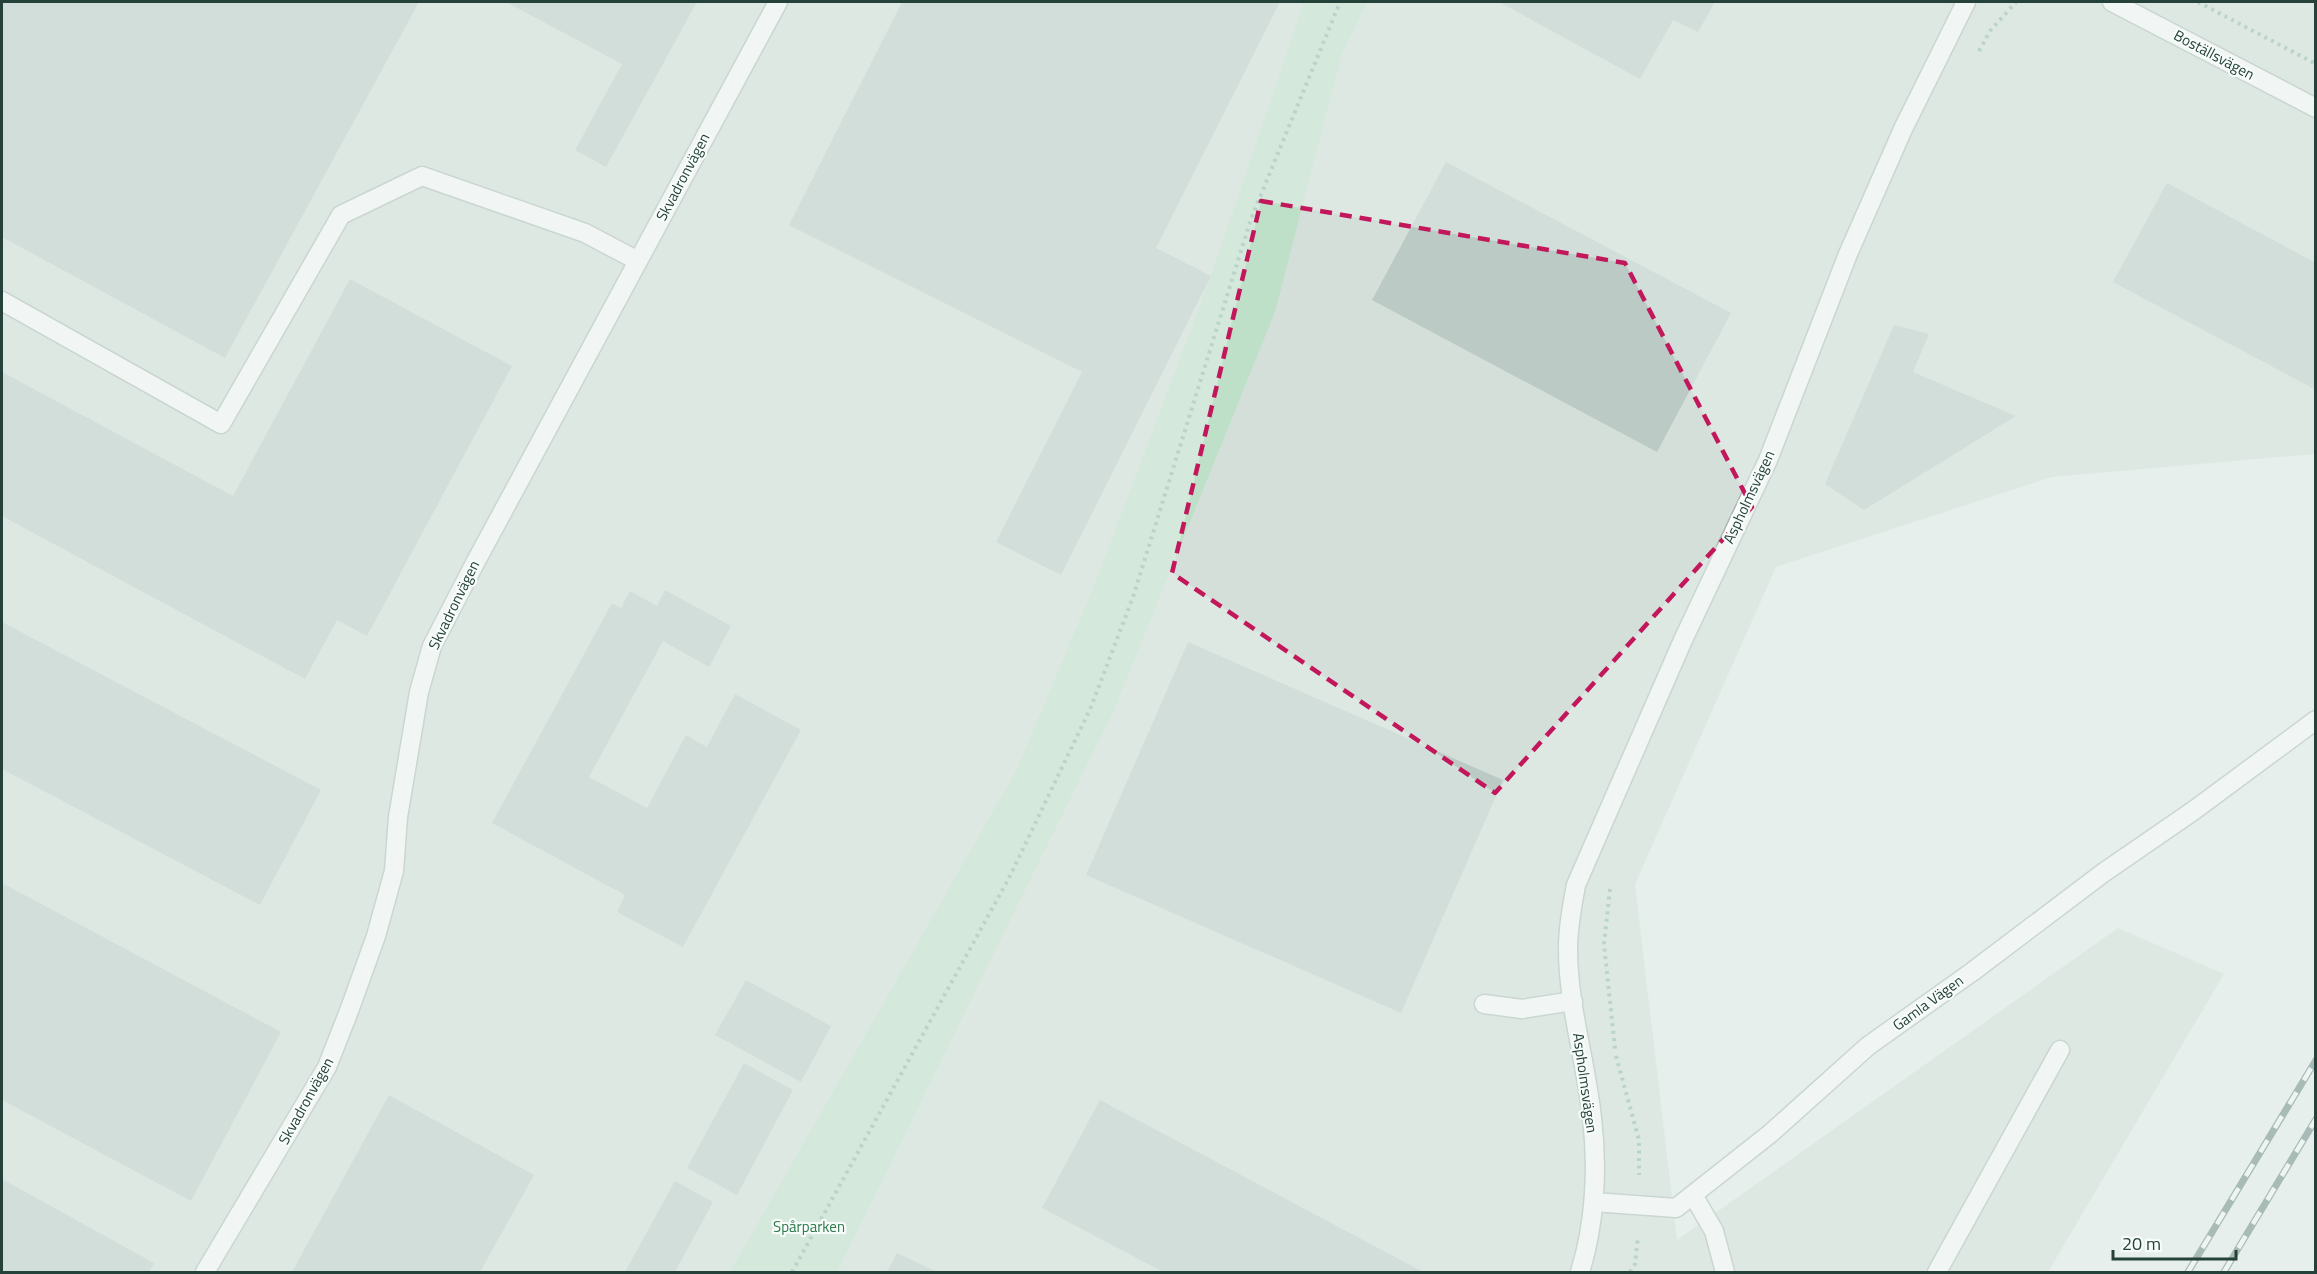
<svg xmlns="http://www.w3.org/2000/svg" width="2317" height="1274" viewBox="0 0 2317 1274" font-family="'Titillium Web',sans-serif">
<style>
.built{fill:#d4dfda}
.green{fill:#bfe0c8}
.building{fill:#bbcac4}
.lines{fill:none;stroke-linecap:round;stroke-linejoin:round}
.lane-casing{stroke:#a8b8b2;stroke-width:21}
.street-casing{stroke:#a8b8b2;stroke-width:21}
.path{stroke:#86b3a5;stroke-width:4;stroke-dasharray:3 4.5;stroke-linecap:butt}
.lane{stroke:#fff;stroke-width:18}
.street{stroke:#fff;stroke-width:18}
.rail-casing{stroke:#5f7d75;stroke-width:7}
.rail{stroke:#f7fbf9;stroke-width:4.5;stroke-dasharray:14;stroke-linecap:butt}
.marked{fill:none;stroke:#c2185b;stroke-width:4.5;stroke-dasharray:12 8;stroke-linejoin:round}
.labels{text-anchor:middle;stroke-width:4.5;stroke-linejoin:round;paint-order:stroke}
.street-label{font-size:15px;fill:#24423a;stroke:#f7fbf9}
.park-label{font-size:15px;fill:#2d7a4b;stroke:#f7fbf9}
</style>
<rect width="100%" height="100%" fill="#e6efeb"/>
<!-- built -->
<polygon class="built" points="2,2 2315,2 2315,454 2052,477 1776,567 1635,884 1677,1240 2118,928 2224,974 2048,1272 2,1272"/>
<!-- green -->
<polygon class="green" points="1304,2 1367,2 1342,53 1275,312 1114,710 837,1272 730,1272 1017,769 1096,581 1211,276"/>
<!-- building -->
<g class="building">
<polygon points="2,2 419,2 225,358 2,237"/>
<polygon points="506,2 697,2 606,167 575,150 622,64"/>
<polygon points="902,2 1280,2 1156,248 1211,276 1061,575 996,542 1082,372 789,225"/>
<polygon points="1499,2 1715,2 1698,32 1673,20 1640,79"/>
<polygon points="1446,162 1731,313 1657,452 1372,300"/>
<polygon points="2167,183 2316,263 2316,390 2113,282"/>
<polygon points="350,279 512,366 367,636 337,620 305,679 2,516 2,372 233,496"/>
<polygon points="1894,325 1929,334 1913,372 2016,416 1864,510 1825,484"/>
<polygon points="665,590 731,626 709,667 663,641 589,777 647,808 686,735 707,747 735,694 801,730 683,947 617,912 625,895 492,823 612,603 621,608 630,591 657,606"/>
<polygon points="2,622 321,790 260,905 2,769"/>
<polygon points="1188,642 1503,780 1401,1013 1086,875"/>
<polygon points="2,883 281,1032 191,1201 2,1100"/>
<polygon points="746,980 831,1026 801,1082 715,1035"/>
<polygon points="744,1063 793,1090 737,1195 687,1168"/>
<polygon points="389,1095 534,1175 480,1272 292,1272"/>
<polygon points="1100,1100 1423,1272 1163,1272 1042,1208"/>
<polygon points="2,1179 154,1263 149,1272 2,1272"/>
<polygon points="675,1181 713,1202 675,1272 625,1272"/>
<polygon points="897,1253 937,1272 887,1272"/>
</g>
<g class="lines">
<defs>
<g id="lane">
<polyline points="2,301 221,424 341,215 422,176 585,233 638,261"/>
<polyline points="1693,1195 1714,1231 1725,1272"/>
<polyline points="205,1272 327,1067 349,1011 376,936 394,871 398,817 419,692 432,646 475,563"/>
<polyline points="1937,1272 2060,1050"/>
</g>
<g id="street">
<polyline points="2112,2 2316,108"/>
<polyline points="475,563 778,2"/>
<polyline points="1484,1004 1522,1009 1573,1001"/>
<polyline points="1594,1202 1676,1208 1771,1133 1868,1046 1972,972 2103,873 2193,811 2316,720"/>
<path d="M 1580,1272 C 1595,1224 1598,1168 1592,1118 C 1586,1061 1568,1006 1568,949 C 1568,927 1572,906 1576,885 L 1683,640 L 1768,460 L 1848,254 L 1903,129 L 1966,2"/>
</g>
</defs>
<!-- lane casing -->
<use href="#lane" class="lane-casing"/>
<!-- street casing -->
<use href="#street" class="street-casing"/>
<!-- path -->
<g class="path">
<polyline points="2198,2 2316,64"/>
<polyline points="1979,51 1990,31 2016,2"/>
<polyline points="1610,889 1604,944 1615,1049"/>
<polyline points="1616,1056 1639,1140 1639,1175"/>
<polyline points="792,1272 1009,878 1091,707 1133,597 1251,219 1340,2"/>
<polyline points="1630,1272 1635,1264 1638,1236"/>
</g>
<!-- lane -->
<use href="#lane" class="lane"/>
<!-- street -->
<use href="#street" class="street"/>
<defs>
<g id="rail">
<polyline points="2188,1272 2316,1060"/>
<polyline points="2224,1272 2316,1119"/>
</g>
</defs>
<!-- rail casing -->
<use href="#rail" class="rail-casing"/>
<!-- rail -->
<use href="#rail" class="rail"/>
</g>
<!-- marked area -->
<path d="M0 0H2317V1274H0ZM 1261,201 L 1625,263 L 1752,507 L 1495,793 L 1172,573 Z" fill="#e6efeb" fill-opacity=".55" fill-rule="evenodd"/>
<path class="marked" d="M 1261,201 L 1625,263 L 1752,507 L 1495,793 L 1172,573 Z"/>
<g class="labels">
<!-- street labels -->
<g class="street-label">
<text transform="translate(2214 55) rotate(28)" y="5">Boställsvägen</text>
<text transform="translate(683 177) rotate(-62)" y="5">Skvadronvägen</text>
<text transform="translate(1749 497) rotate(-65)" y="5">Aspholmsvägen</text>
<text transform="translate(454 605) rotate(-64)" y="5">Skvadronvägen</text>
<text transform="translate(1928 1003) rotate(-36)" y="5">Gamla Vägen</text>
<text transform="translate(1585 1083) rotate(82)" y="5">Aspholmsvägen</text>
<text transform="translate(306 1101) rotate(-61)" y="5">Skvadronvägen</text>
</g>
<!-- park labels -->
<g class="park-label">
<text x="809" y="1232">Spårparken</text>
</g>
</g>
<!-- border -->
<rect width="2317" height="1274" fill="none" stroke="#24423a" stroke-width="6"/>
<!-- scale -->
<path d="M2113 1250v9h123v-9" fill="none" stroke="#24423a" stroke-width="3"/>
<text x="2122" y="1250" font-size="18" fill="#24423a" stroke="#f7fbf9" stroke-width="4.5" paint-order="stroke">20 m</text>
</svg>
